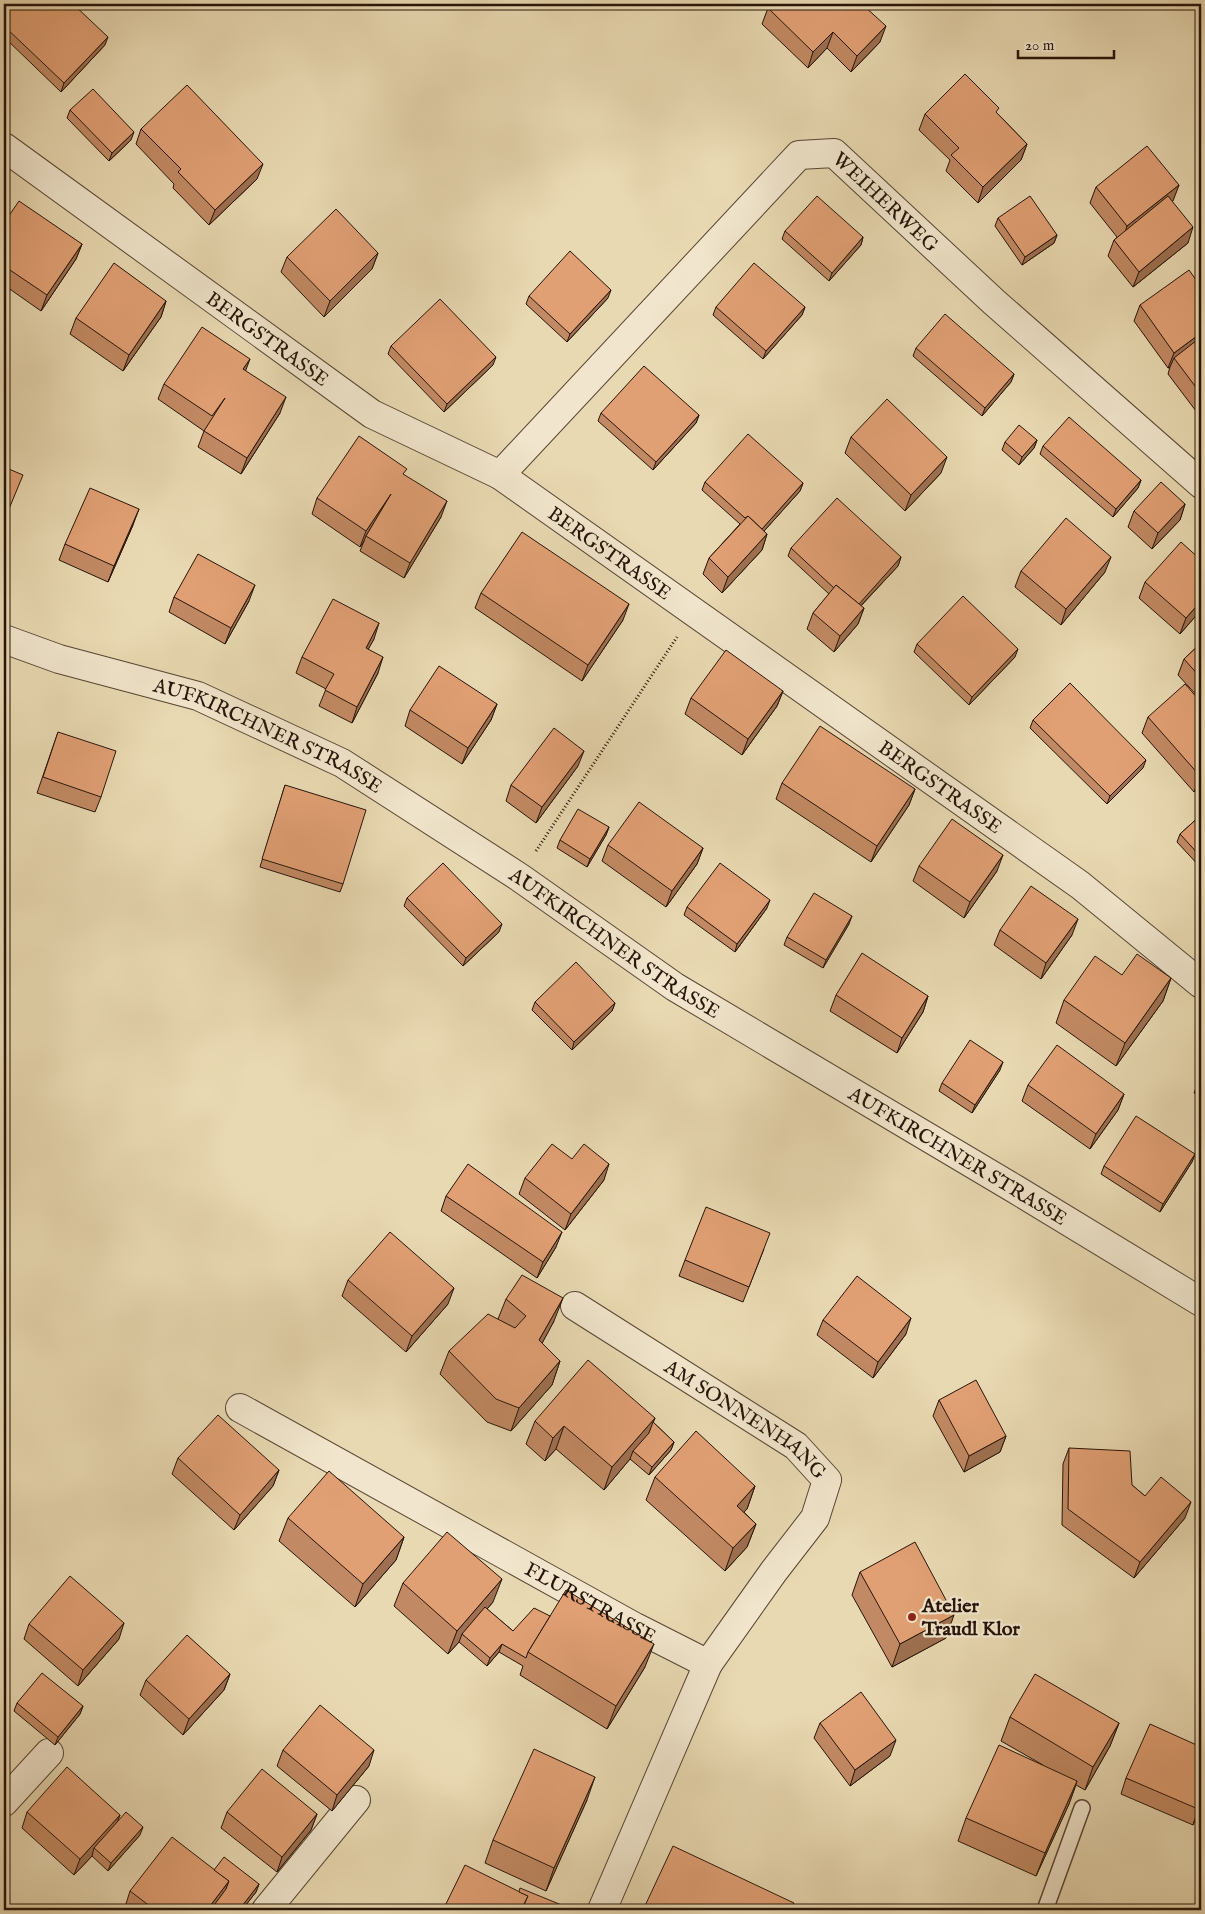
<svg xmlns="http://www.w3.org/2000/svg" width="1205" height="1914" viewBox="0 0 1205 1914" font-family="'IM FELL English',serif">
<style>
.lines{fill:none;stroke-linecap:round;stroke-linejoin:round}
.lane-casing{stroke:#574533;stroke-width:18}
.street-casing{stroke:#574533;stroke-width:30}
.path{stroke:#261409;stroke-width:3;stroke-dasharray:1 2.5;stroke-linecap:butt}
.lane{stroke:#f1e6cd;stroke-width:15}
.street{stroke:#f1e6cd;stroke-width:28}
.wall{fill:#c28a64;stroke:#261409}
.shaded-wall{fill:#9e7051;stroke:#261409}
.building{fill:#e1a074;stroke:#261409}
.poi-dot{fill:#8f2418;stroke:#f1e6cd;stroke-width:2}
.labels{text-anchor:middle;stroke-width:4.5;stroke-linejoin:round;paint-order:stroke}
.street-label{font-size:20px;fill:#261409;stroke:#f1e6cd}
.poi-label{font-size:20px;font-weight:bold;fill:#261409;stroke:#f1e6cd;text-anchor:start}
</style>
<rect width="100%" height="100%" fill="#e9d9b2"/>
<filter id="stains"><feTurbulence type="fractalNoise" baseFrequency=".004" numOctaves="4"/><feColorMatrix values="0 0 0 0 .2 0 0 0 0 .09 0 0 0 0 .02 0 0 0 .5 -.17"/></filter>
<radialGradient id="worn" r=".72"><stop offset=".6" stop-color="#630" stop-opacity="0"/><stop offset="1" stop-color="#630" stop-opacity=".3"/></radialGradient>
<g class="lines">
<defs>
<polyline id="lane" points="1045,1910 1082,1808"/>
<g id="street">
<path id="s1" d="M 4,147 L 372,414 L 500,475 L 1080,885 L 1201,984"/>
<path id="s2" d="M 500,475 L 799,155 L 834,153 L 994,302 L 1201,484"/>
<path id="s3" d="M 4,639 L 59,659 L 198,696 L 342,763 L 519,877 L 675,987 L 1015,1189 L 1201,1302"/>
<path id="s4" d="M 575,1306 L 796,1446 L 827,1480 L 815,1518 L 774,1571 L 708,1664"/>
<path id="s5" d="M 240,1408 L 635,1627 L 708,1664 L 602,1910"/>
<polyline points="4,1802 49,1753"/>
<polyline points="266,1910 356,1800"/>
</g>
</defs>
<!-- lane casing -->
<use href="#lane" class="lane-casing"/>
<!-- street casing -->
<use href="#street" class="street-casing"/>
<!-- path -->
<polyline class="path" points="536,851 677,637"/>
<!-- lane -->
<use href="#lane" class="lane"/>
<!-- street -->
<use href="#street" class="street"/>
</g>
<!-- wall -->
<g class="wall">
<polygon points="4,4 105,45 61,92 4,37"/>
<polygon points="868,4 865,7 880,42 851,72 827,48 808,68 762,24 768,8"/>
<polygon points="70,110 131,140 109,161 67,118"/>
<polygon points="997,113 1027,144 1021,160 978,203 946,171 950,160 919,130 925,114"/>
<polygon points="141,129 257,179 209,225 173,188 174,184 136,144"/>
<polygon points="1179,185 1172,201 1188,243 1133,287 1108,256 1114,240 1117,237 1090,203 1096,187"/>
<polygon points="998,218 1057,235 1054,243 1022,265 995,226"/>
<polygon points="4,223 82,244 76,259 41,311 4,285"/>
<polygon points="785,231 863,237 861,245 829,281 782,239"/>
<polygon points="378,253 372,269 324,317 281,272 287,257"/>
<polygon points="1201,287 1201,413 1199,415 1168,374 1170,367 1168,368 1134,321 1140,305"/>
<polygon points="529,296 608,298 567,342 526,304"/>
<polygon points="166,301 161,317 123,371 70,334 76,318"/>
<polygon points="716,307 805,307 802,315 763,359 713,315"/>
<polygon points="391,346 493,365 444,412 388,354"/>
<polygon points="916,348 1014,374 1011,382 982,416 913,356"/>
<polygon points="246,371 280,413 241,474 198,447 204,431 158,399 164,384"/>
<polygon points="601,413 699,415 696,423 653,470 598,421"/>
<polygon points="851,437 941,473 905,511 845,453"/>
<polygon points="1037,440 1034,448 1019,465 1002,450 1005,442"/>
<polygon points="1043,446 1141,480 1138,488 1113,517 1040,454"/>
<polygon points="405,476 441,517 404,578 360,551 364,541 360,547 312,514 317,498"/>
<polygon points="705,482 803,483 800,491 764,531 767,534 762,550 722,593 703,574 709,558 740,524 702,490"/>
<polygon points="1185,504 1180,520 1152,549 1128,527 1134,511"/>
<polygon points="133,525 108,582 59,560 65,544"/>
<polygon points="791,548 901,557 898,566 861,606 864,608 858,624 834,652 807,629 813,613 829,594 788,556"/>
<polygon points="1021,571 1105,572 1061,625 1015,587"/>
<polygon points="1145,582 1201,610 1180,634 1139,598"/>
<polygon points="481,593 623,620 582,681 475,608"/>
<polygon points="174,597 249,601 225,644 169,612"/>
<polygon points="374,639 368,649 378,673 352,723 319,706 326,689 296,673 302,657"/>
<polygon points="1201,643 1201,700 1178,675 1184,659"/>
<polygon points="917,644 1015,657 969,705 914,652"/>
<polygon points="783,691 777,706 742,755 685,714 691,698"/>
<polygon points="1201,702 1201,786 1194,792 1142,733 1148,717"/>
<polygon points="497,704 491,720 462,764 405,726 410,710"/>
<polygon points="1033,720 1143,768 1107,804 1030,728"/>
<polygon points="58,732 101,797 95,812 37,793"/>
<polygon points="578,766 536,823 506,801 511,785"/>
<polygon points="782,783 915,789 909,805 871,862 776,799"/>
<polygon points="285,785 343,884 340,892 260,867"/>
<polygon points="1201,815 1201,868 1177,842 1180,834"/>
<polygon points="609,827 606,835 587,867 557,848 560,840"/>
<polygon points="608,845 703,848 697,864 666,907 602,861"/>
<polygon points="919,866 997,871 964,918 913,881"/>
<polygon points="407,898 499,932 463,966 404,906"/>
<polygon points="687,907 767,908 735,952 684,915"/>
<polygon points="849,924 823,968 784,945 787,937"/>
<polygon points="1000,930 1072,935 1041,979 994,945"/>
<polygon points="1122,975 1171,978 1163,1001 1116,1066 1056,1023 1064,1000"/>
<polygon points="836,995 928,996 923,1012 897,1053 830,1011"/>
<polygon points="535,1002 615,1003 612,1011 572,1050 532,1010"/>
<polygon points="1000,1070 972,1113 939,1091 942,1083"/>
<polygon points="1201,1079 1201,1098 1194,1093 1197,1085"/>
<polygon points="1028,1085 1124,1094 1118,1110 1090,1149 1022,1101"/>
<polygon points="1195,1154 1192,1162 1160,1212 1101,1174 1104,1166"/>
<polygon points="525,1178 604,1180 565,1230 519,1194"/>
<polygon points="446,1196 556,1247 537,1278 441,1211"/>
<polygon points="764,1249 743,1302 679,1276 685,1260"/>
<polygon points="348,1280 448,1304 406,1352 342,1296"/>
<polygon points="506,1299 554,1321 542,1343 560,1361 552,1385 511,1431 487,1422 440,1374 449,1351 498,1319"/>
<polygon points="823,1320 906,1334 873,1378 817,1335"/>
<polygon points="939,1400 1006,1436 1000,1452 964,1472 933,1416"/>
<polygon points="655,1418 653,1422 674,1442 671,1450 649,1475 630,1459 604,1490 556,1449 545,1461 526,1444 535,1421"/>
<polygon points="1069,1448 1132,1485 1145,1496 1185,1518 1134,1578 1062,1525 1063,1464"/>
<polygon points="178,1458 279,1470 273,1486 234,1530 172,1474"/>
<polygon points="655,1477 755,1486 747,1509 744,1512 756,1524 747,1547 725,1571 646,1500"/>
<polygon points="288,1518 404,1537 396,1560 355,1607 279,1541"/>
<polygon points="860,1572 946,1638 892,1667 852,1595"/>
<polygon points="403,1583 493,1602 487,1609 513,1631 645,1667 607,1729 520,1675 523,1666 499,1652 487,1666 459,1642 448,1654 394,1606"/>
<polygon points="29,1624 119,1639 78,1686 24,1639"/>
<polygon points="230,1674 224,1690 183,1735 140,1695 146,1680"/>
<polygon points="17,1703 83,1706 80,1714 55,1745 14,1711"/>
<polygon points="1010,1717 1119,1723 1110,1746 1085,1790 1076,1785 1069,1804 1036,1876 958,1841 966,1818 1043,1765 1001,1741"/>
<polygon points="820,1723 890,1756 850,1786 814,1738"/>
<polygon points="283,1750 369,1766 332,1811 277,1766"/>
<polygon points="1126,1778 1201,1805 1193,1825 1121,1794"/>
<polygon points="587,1800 546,1891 485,1863 493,1840"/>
<polygon points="27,1812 120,1815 117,1822 140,1835 108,1871 92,1856 74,1875 22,1828"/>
<polygon points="227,1812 317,1814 311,1830 277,1872 221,1828"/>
<polygon points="214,1870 259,1884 256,1892 242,1910 129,1910 125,1907 130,1891"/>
</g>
<!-- shaded-wall -->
<g class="shaded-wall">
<polygon points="886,26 880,42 851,72 857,56"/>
<polygon points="833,32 827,48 808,68 813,52"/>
<polygon points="108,37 105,45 61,92 64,83"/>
<polygon points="134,132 131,140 109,161 112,153"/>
<polygon points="1027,144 1021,160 978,203 983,187"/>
<polygon points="263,164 257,179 209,225 215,210"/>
<polygon points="1179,185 1173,201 1122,242 1127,226"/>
<polygon points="1193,227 1188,243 1133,287 1139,272"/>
<polygon points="1057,235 1054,243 1022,265 1025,257"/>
<polygon points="863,237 861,245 829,281 832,273"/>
<polygon points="82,244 76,259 41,311 47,295"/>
<polygon points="378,253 372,269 324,317 330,301"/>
<polygon points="611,290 608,298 567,342 570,334"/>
<polygon points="166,301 161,317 123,371 129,355"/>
<polygon points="805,307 802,315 763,359 766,351"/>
<polygon points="1201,333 1201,345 1174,358 1170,367 1168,368 1174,353"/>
<polygon points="496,357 493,365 444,412 447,404"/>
<polygon points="250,359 244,375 243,369"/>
<polygon points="1014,374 1011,382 982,416 985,408"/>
<polygon points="286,397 280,413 241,474 247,458"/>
<polygon points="699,415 696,423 653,470 656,462"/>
<polygon points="1037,440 1034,448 1019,465 1022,457"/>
<polygon points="947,457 941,473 905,511 911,495"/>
<polygon points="1141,480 1138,488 1113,517 1116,509"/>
<polygon points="803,483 800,491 757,539 760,531"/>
<polygon points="391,494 366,536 364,541 360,547 366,531"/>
<polygon points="447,501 441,517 404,578 410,563"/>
<polygon points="1185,504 1180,520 1152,549 1158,533"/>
<polygon points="139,509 133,525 108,582 114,566"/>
<polygon points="767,534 762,550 722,593 728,577"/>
<polygon points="901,557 898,566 852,615 855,607"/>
<polygon points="1111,557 1105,572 1061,625 1066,609"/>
<polygon points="255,585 249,601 225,644 231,628"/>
<polygon points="1201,601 1201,610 1180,634 1186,618"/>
<polygon points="629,604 623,620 582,681 588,665"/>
<polygon points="864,608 858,624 834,652 840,636"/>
<polygon points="379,623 374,639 360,664 366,648"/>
<polygon points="1018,649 1015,657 969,705 972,697"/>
<polygon points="383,657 378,673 352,723 357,707"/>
<polygon points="783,691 777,706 742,755 748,739"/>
<polygon points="497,704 491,720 462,764 468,748"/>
<polygon points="584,751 578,766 536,823 542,807"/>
<polygon points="1146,760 1143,768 1107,804 1110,796"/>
<polygon points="1201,775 1201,786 1194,792 1200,776"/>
<polygon points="915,789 909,805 871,862 877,846"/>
<polygon points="609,827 606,835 587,867 590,859"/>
<polygon points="703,848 697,864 666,907 672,891"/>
<polygon points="1003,855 997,871 964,918 970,902"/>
<polygon points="770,900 767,908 735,952 737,944"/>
<polygon points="852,916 849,924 823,968 826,960"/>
<polygon points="1078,919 1072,935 1041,979 1046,963"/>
<polygon points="502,924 499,932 463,966 466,958"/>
<polygon points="1171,978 1163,1001 1116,1066 1125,1043"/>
<polygon points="928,996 923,1012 897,1053 902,1038"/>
<polygon points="615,1003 612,1011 572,1050 574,1042"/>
<polygon points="1003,1062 1000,1070 972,1113 975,1105"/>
<polygon points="1124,1094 1118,1110 1090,1149 1096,1134"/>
<polygon points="1195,1154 1192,1162 1160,1212 1163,1204"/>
<polygon points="609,1164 604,1180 565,1230 571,1214"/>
<polygon points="562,1232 556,1247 537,1278 543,1262"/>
<polygon points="454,1288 448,1304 406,1352 412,1336"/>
<polygon points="563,1298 554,1321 531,1364 539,1340"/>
<polygon points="911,1318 906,1334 873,1378 878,1362"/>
<polygon points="560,1361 552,1385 511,1431 519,1408"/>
<polygon points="655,1418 646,1441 633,1451 630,1459 604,1490 612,1467"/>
<polygon points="564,1426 556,1449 545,1461 553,1438"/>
<polygon points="1006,1436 1000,1452 964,1472 969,1456"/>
<polygon points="674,1442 671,1450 649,1475 652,1467"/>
<polygon points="279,1470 273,1486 234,1530 240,1515"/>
<polygon points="755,1486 747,1509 728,1529 737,1506"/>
<polygon points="1191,1502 1185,1518 1134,1578 1140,1562"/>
<polygon points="756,1524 747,1547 725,1571 733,1548"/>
<polygon points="404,1537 396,1560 355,1607 363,1584"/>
<polygon points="502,1579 493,1602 464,1636 462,1634 459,1642 448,1654 457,1631"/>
<polygon points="954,1615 946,1638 892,1667 900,1644"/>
<polygon points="124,1623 119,1639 78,1686 83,1670"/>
<polygon points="502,1644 499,1652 487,1666 490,1658"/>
<polygon points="654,1644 645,1667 607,1729 616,1706"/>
<polygon points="230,1674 224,1690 183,1735 189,1719"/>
<polygon points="83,1706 80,1714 55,1745 58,1737"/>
<polygon points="1119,1723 1110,1746 1085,1790 1093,1767"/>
<polygon points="896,1740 890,1756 850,1786 855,1770"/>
<polygon points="374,1750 369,1766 332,1811 337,1795"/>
<polygon points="595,1777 587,1800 546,1891 554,1868"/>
<polygon points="1077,1781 1069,1804 1036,1876 1045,1853"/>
<polygon points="1201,1803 1201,1805 1193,1825 1198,1809"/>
<polygon points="317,1814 311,1830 277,1872 282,1857"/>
<polygon points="120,1815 114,1831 94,1848 92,1856 74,1875 80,1859"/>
<polygon points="143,1827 140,1835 108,1871 111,1863"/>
<polygon points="229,1881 223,1897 212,1908 211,1910 207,1910"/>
<polygon points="259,1884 256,1892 242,1910 239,1910"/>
</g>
<!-- building -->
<g class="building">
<polygon points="4,4 73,4 108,37 64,83 4,26"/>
<polygon points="772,4 862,4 886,26 857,56 833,32 813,52 768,8"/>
<polygon points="965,74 999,108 996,112 1027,144 983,187 951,155 959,148 925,114"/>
<polygon points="187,85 263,164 215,210 178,172 181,169 141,129"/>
<polygon points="93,89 134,132 112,153 70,110"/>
<polygon points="1147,146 1179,185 1127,226 1096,187"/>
<polygon points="817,196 863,237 832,273 785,231"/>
<polygon points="1030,196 1057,235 1025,257 998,218"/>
<polygon points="1168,196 1193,227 1139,272 1114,240"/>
<polygon points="19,201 82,244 47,295 4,266 4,223"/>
<polygon points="336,209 378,253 330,301 287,257"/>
<polygon points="570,251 611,290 570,334 529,296"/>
<polygon points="114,263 166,301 129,355 76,318"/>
<polygon points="754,263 805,307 766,351 716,307"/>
<polygon points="1189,270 1201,287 1201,333 1174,353 1140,305"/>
<polygon points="440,299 496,357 447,404 391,346"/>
<polygon points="945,314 1014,374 985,408 916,348"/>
<polygon points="202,327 250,359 243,369 286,397 247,458 204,431 225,398 212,416 164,384"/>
<polygon points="1201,337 1201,394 1174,358"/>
<polygon points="644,366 699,415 656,462 601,413"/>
<polygon points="887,399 947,457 911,495 851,437"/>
<polygon points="1069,417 1141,480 1116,509 1043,446"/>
<polygon points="1019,425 1037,440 1022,457 1005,442"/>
<polygon points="748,434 803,483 762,529 748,516 745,518 705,482"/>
<polygon points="359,436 407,469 403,474 447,501 410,563 366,536 391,494 366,531 317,498"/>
<polygon points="4,467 23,475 4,521"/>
<polygon points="1161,482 1185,504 1158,533 1134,511"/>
<polygon points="90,488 139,509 114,566 65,544"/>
<polygon points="837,498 901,557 859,604 836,585 834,588 791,548"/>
<polygon points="748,516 767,534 728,577 709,558"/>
<polygon points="1066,518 1111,557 1066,609 1021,571"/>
<polygon points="522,532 629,604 588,665 481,593"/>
<polygon points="1181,542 1201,560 1201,601 1186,618 1145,582"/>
<polygon points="198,554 255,585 231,628 174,597"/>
<polygon points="836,585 864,608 840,636 813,613"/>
<polygon points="963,596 1018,649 972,697 917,644"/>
<polygon points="333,599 379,623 366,648 383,657 357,707 325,690 334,674 302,657"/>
<polygon points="1201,643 1201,678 1184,659"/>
<polygon points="726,650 783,691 748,739 691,698"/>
<polygon points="439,666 497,704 468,748 410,710"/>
<polygon points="1070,683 1146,760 1110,796 1033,720"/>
<polygon points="1185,684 1201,702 1201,775 1200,776 1148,717"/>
<polygon points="820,726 915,789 877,846 782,783"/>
<polygon points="554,728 584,751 542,807 511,785"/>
<polygon points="58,732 116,751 101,797 43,777"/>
<polygon points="285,785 366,810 343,884 262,859"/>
<polygon points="639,802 703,848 672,891 608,845"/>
<polygon points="578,809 609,827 590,859 560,840"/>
<polygon points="1201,815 1201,857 1180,834"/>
<polygon points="952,819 1003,855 970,902 919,866"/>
<polygon points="443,863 502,924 466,958 407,898"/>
<polygon points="720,863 770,900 737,944 687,907"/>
<polygon points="1031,886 1078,919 1046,963 1000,930"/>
<polygon points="814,893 852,916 826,960 787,937"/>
<polygon points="862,953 928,996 902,1038 836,995"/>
<polygon points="1137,954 1171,978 1125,1043 1064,1000 1095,956 1122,975"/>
<polygon points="576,962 615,1003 574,1042 535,1002"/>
<polygon points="970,1040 1003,1062 975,1105 942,1083"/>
<polygon points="1057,1045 1124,1094 1096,1134 1028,1085"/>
<polygon points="1201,1079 1201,1088 1197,1085"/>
<polygon points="1136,1116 1195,1154 1163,1204 1104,1166"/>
<polygon points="552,1144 572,1159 584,1144 609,1164 571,1214 525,1178"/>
<polygon points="468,1164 562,1232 543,1262 446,1196"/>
<polygon points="706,1207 770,1233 749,1287 685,1260"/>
<polygon points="390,1232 454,1288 412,1336 348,1280"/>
<polygon points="522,1275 563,1298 539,1340 560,1361 519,1408 496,1399 449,1351 488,1314 515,1328 526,1316 506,1299"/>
<polygon points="857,1276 911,1318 878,1362 823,1320"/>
<polygon points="588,1360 655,1418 612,1467 564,1426 553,1438 535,1421"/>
<polygon points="976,1380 1006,1436 969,1456 939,1400"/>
<polygon points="218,1415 279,1470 240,1515 178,1458"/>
<polygon points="653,1422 674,1442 652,1467 633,1451 649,1433"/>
<polygon points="696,1431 755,1486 737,1506 756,1524 733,1548 655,1477"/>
<polygon points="1069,1448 1130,1451 1132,1485 1145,1496 1161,1477 1191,1502 1140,1562 1068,1509"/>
<polygon points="329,1471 404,1537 363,1584 288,1518"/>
<polygon points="447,1532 502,1579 457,1631 403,1583"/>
<polygon points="915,1542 954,1615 900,1644 860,1572"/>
<polygon points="70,1576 124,1623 83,1670 29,1624"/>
<polygon points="566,1590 654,1644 616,1706 528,1652"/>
<polygon points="485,1607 513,1631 534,1608 550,1616 528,1652 526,1658 502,1644 490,1658 462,1634"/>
<polygon points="187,1635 230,1674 189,1719 146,1680"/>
<polygon points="42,1673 83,1706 58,1737 17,1703"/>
<polygon points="1035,1674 1119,1723 1093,1767 1010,1717"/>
<polygon points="861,1692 896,1740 855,1770 820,1723"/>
<polygon points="320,1705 374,1750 337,1795 283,1750"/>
<polygon points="1150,1724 1201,1747 1201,1803 1198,1809 1126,1778"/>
<polygon points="999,1745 1077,1781 1045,1853 966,1818"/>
<polygon points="534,1749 595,1777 554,1868 493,1840"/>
<polygon points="67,1767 120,1815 80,1859 27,1812"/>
<polygon points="262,1769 317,1814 282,1857 227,1812"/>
<polygon points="126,1812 143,1827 111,1863 94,1848"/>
<polygon points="172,1837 229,1881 207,1910 155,1910 130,1891"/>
<polygon points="673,1846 794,1903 791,1910 643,1910"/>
<polygon points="224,1857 259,1884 239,1910 215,1910 212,1908 226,1889 229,1881 214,1870"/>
<polygon points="465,1865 528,1896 521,1910 443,1910"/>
<polygon points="520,1888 564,1906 563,1910 522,1910 528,1896 519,1892"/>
</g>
<!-- markers -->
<circle class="poi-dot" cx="912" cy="1617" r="5"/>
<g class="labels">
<!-- street labels -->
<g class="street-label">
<text dy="7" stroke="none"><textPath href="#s2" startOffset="544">WEIHERWEG</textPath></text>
<text dy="7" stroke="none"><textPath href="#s1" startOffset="326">BERGSTRASSE</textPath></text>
<text dy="7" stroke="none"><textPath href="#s1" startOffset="731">BERGSTRASSE</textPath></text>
<text dy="7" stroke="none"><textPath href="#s3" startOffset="282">AUFKIRCHNER STRASSE</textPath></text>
<text dy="7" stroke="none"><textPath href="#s1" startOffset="1136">BERGSTRASSE</textPath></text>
<text dy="7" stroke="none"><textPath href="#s3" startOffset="688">AUFKIRCHNER STRASSE</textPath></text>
<text dy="7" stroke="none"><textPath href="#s3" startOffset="1092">AUFKIRCHNER STRASSE</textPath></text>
<text dy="7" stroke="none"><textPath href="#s4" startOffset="205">AM SONNENHANG</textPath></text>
<text dy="7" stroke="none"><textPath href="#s5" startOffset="401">FLURSTRASSE</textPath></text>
</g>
<!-- poi labels -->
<g class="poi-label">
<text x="922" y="1612">Atelier<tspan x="922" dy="23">Traudl Klor</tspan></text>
</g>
</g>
<!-- margin -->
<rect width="1205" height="1914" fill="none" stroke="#e9d9b2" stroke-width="20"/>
<rect x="5" y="5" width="1195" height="1904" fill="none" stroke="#261409" stroke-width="2.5"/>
<rect x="10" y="10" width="1185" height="1894" fill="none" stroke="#261409"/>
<!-- scale -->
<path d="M1018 50v8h96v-8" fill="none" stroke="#261409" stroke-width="2.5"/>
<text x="1025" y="50" font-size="15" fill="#261409" stroke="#f1e6cd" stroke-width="4" paint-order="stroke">20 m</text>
<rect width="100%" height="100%" filter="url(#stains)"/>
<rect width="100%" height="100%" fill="url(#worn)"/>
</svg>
